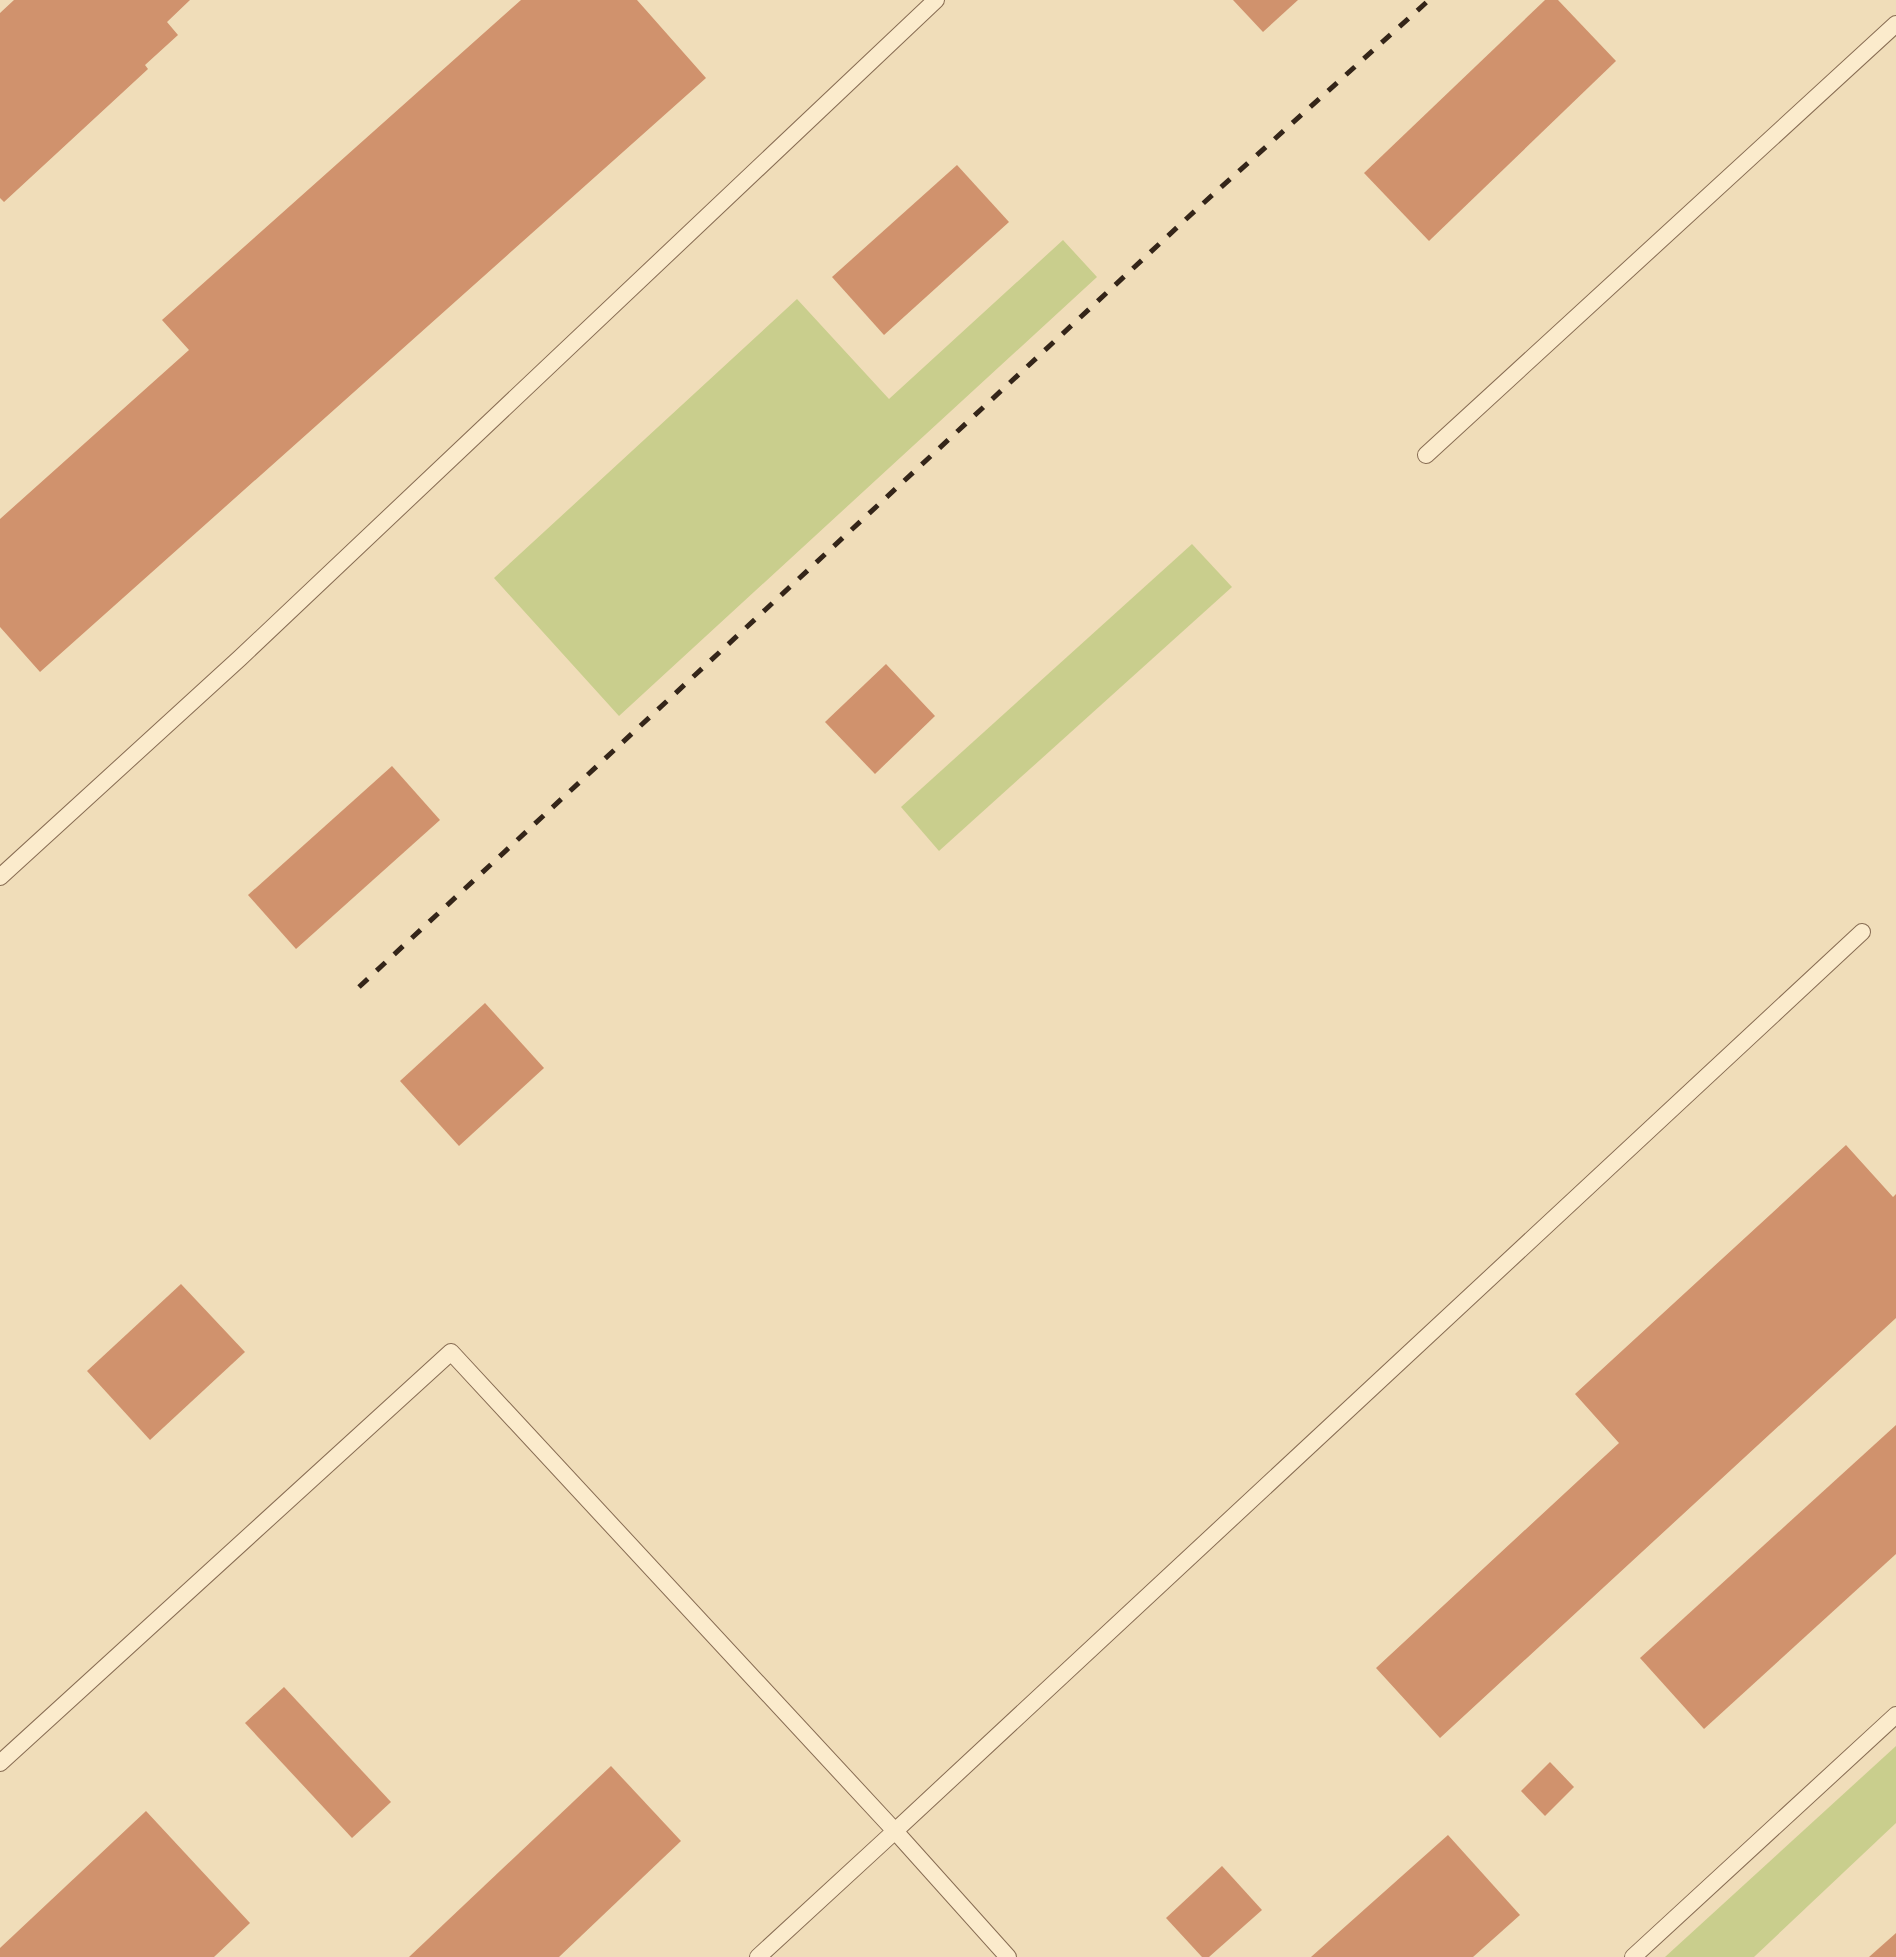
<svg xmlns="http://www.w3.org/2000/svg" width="1896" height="1957" viewBox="0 0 1896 1957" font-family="'Times New Roman',serif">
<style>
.green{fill:#c9ce8d}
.building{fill:#d0926d}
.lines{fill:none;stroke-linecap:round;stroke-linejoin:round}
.service-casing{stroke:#876c53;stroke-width:18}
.service{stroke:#fbebcc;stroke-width:16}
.rail{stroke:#342519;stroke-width:5;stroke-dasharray:12 12;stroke-linecap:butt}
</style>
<rect width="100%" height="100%" fill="#f0ddb9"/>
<!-- green -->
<g class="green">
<polygon points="1063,240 1097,277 619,716 494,578 797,299 889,399"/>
<polygon points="1192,544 1232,587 939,851 901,807"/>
<polygon points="1896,1746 1896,1823 1754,1957 1665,1957"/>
</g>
<!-- building -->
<g class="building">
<polygon points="14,0 190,0 167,22 178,35 145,65 148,69 4,202 0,198 0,13"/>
<polygon points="521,0 637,0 706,78 40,672 0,627 0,519 189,350 162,320"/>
<polygon points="1233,0 1298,0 1263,32"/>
<polygon points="1545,0 1558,0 1616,61 1429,241 1364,173"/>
<polygon points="957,165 1009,222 884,335 832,277"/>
<polygon points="886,664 935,716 875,774 825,722"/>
<polygon points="392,766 440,820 296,949 248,895"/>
<polygon points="485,1003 544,1068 459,1146 400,1081"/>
<polygon points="1846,1145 1893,1197 1896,1194 1896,1318 1440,1738 1376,1668 1619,1443 1575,1394"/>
<polygon points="181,1284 245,1352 150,1440 87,1371"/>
<polygon points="1896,1425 1896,1554 1704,1729 1640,1658"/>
<polygon points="284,1687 391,1802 352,1838 245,1723"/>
<polygon points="1550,1762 1574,1787 1545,1816 1521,1791"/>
<polygon points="611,1766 681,1841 559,1957 409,1957"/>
<polygon points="146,1811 250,1923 214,1957 0,1957 0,1948"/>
<polygon points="1448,1835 1520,1915 1473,1957 1311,1957"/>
<polygon points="1222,1866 1262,1910 1209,1957 1202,1957 1166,1918"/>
<polygon points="1896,1933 1896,1957 1869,1957"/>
</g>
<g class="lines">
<defs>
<g id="service">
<polyline points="1426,455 1896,24"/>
<polyline points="0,877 240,658 936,0"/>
<polyline points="0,1763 451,1352 895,1831 758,1957"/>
<polyline points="1008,1957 895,1831 1862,932"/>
<polyline points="1633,1957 1896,1715"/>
</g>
</defs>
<!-- service casing -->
<use href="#service" class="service-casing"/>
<!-- service -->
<use href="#service" class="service"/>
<!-- rail -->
<polyline class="rail" points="359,987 1198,208 1429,0"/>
</g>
</svg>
